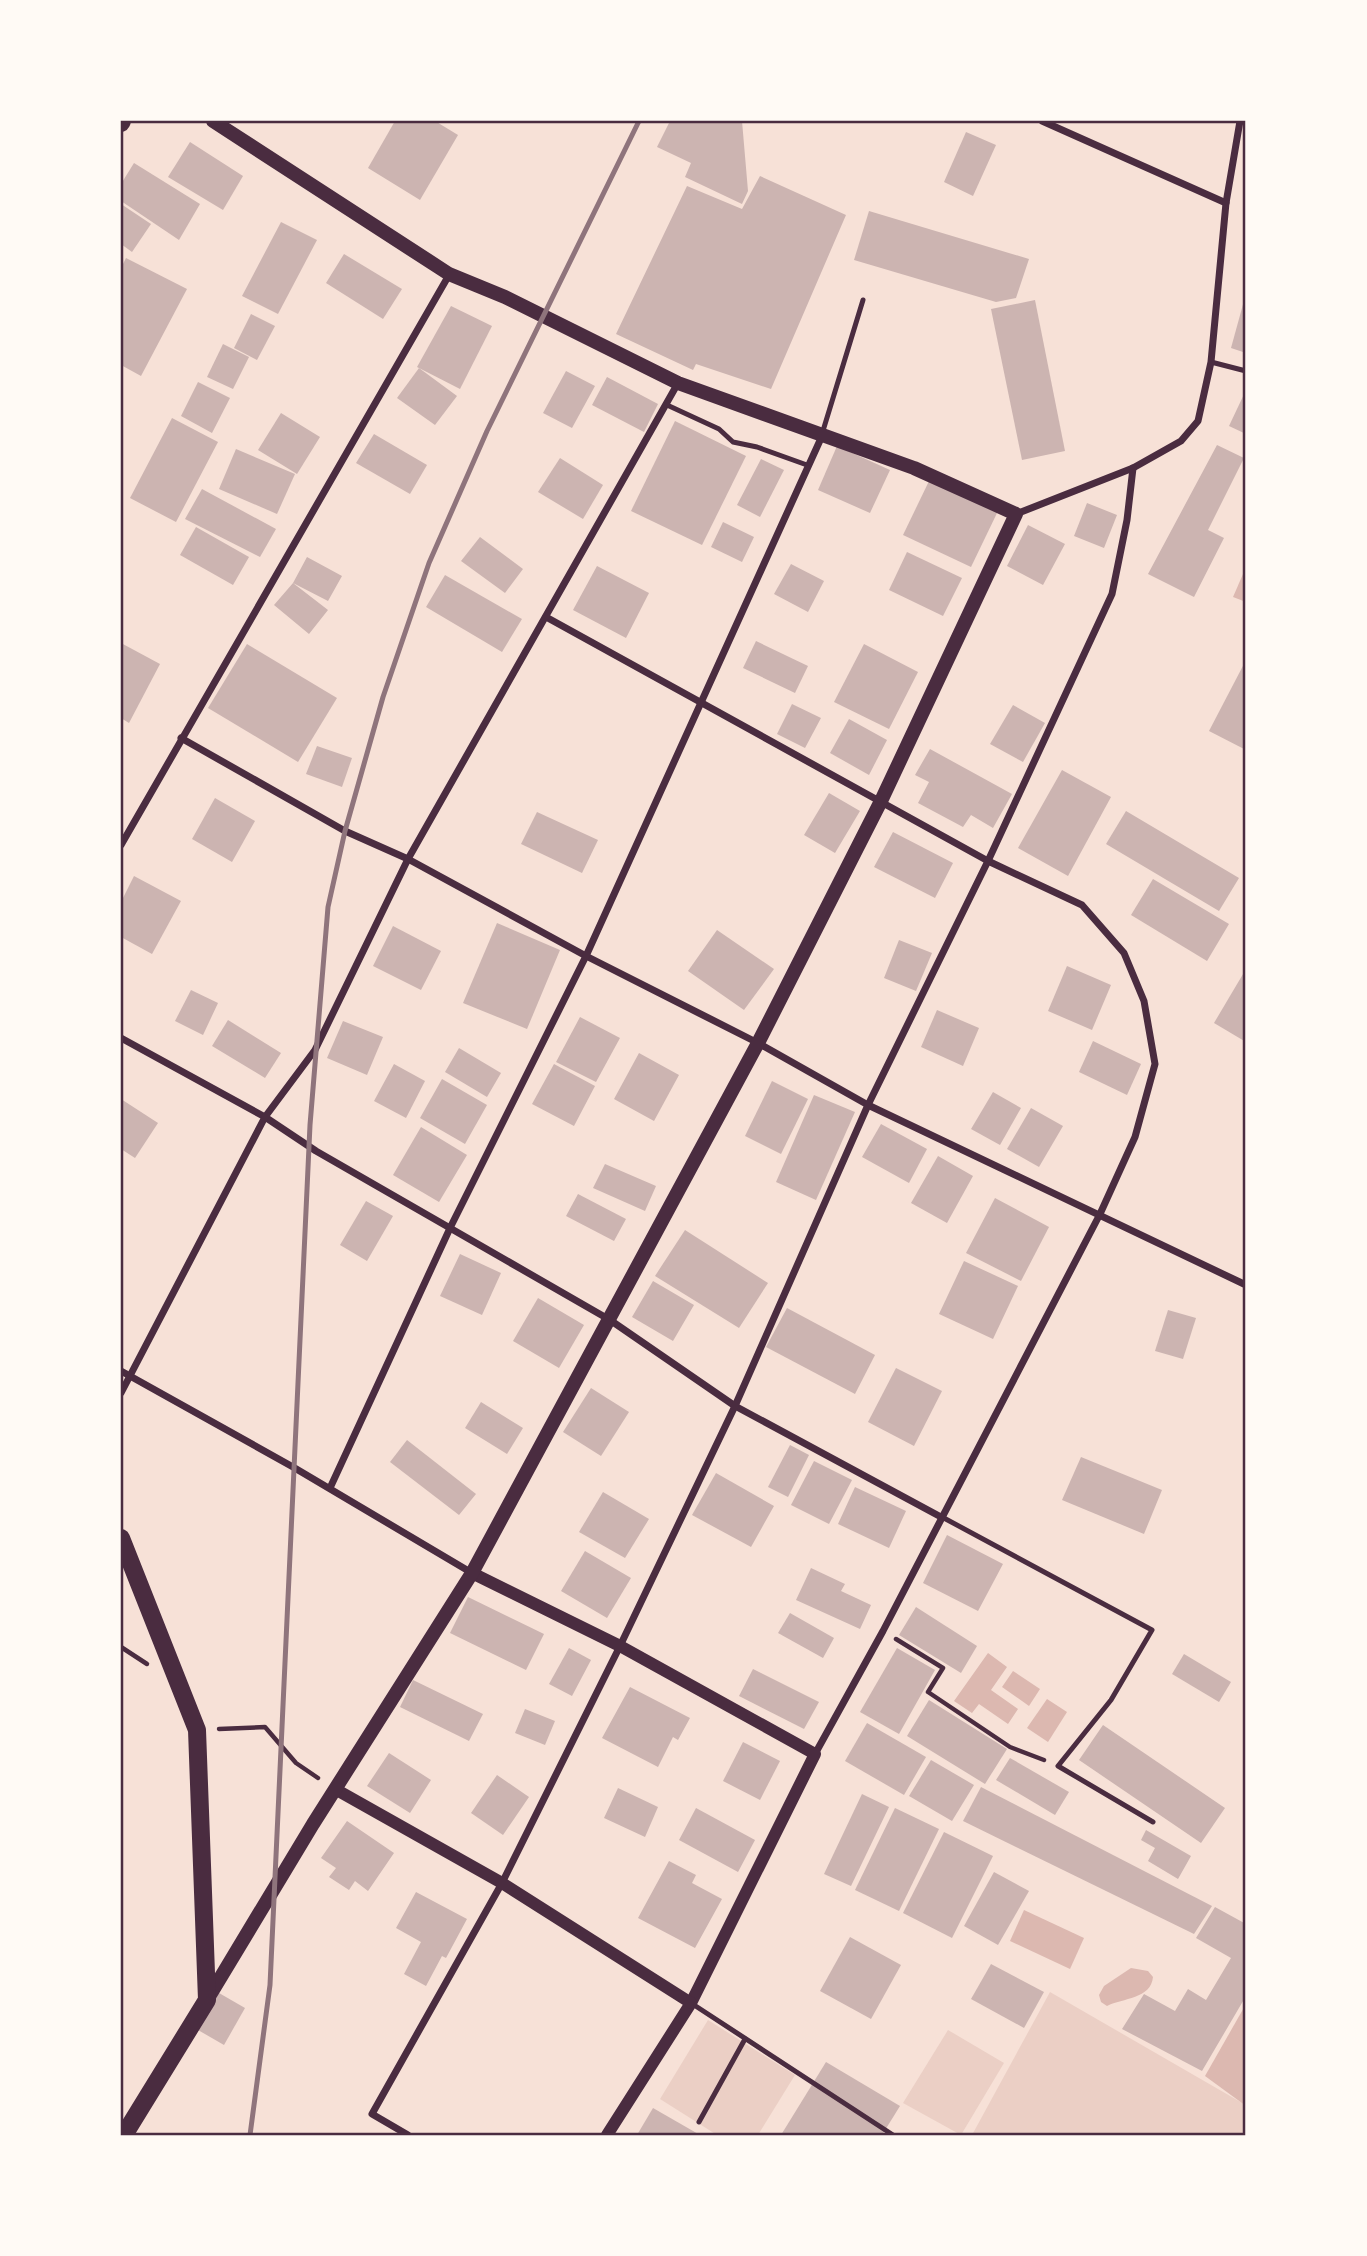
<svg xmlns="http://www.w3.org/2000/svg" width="1367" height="2256" viewBox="0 0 1367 2256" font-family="Helvetica,sans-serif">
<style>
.green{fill:#ebcfc5}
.water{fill:#dcb8b0}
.building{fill:#ccb4b1}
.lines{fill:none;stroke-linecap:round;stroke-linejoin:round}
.path{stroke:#4a2c40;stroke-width:4.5}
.service{stroke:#4a2c40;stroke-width:5}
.minor{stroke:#4a2c40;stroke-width:7}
.tertiary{stroke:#4a2c40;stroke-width:12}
.secondary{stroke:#4a2c40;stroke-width:14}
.primary{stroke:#4a2c40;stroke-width:18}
.rail{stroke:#8f747c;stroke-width:5}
.neatline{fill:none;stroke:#4a2c40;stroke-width:2.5}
</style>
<rect width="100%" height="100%" fill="#f7e1d7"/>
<!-- green -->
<g class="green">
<polygon points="1050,1992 1244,2104 1246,2135 972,2135"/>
<polygon points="708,2020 795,2075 758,2135 717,2135 660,2099"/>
<polygon points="948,2030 1004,2063 961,2135 903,2103"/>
</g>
<!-- water -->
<g class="water">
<polygon points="1243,574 1246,576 1246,602 1233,597"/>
<polygon points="988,1653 1007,1667 991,1690 1018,1709 1008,1724 979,1704 972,1713 954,1701"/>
<polygon points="1013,1671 1040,1689 1029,1706 1002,1687"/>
<polygon points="1047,1699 1067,1712 1048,1742 1027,1728"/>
<polygon points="1024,1910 1084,1938 1070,1969 1010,1941"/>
<path d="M 1131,1968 L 1148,1971 L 1153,1977 C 1151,1999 1123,1998 1107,2006 L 1101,2002 L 1099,1995 L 1104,1986 Z"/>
<polygon points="1246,2004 1246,2106 1205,2076"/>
</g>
<!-- building -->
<g class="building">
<polygon points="395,121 435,121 458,135 420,200 368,168"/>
<polygon points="670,121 742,121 748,191 742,204 685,177 691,163 657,147"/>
<polygon points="966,132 996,145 973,196 944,182"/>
<polygon points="190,142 243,176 223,210 168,177"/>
<polygon points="134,163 200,204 179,240 121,201 121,184"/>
<polygon points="760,176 846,215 771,389 696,364 693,370 616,334 687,186 742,209"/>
<polygon points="121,204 151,224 132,252 121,244"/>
<polygon points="869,211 1029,259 1016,298 996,302 854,260"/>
<polygon points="281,222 317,240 278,314 242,296"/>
<polygon points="344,254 402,289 383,319 326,283"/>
<polygon points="126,258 187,289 141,376 121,365 121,268"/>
<polygon points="1245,297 1246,297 1246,353 1231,348"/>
<polygon points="1035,300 1065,451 1022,460 991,309"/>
<polygon points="451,306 492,326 460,389 417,367"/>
<polygon points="251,314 275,326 257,360 234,348"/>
<polygon points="223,344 249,357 233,389 207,377"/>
<polygon points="419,368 457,396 435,425 397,398"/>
<polygon points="566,371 595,386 572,428 543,413"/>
<polygon points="607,377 658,404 644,432 592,405"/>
<polygon points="198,382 230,398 212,433 181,416"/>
<polygon points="1246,390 1246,434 1229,426"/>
<polygon points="281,413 320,437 297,474 258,450"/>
<polygon points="172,418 218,442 176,522 130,498"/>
<polygon points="675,421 746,456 702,545 631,511"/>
<polygon points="374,434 427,465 410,494 356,463"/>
<polygon points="1217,445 1244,458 1208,530 1224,538 1194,597 1148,574"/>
<polygon points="837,446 890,470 870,513 818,490"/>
<polygon points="236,449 295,474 277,514 219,489"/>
<polygon points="560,458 603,485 583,519 538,492"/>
<polygon points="761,459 784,470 760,517 737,505"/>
<polygon points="930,479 998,511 971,567 903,535"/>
<polygon points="202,489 276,529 260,557 185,519"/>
<polygon points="1087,503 1117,515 1104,548 1074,536"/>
<polygon points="723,522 754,537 742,562 711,547"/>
<polygon points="1028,525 1065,544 1043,585 1007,566"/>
<polygon points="196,527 249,557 233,585 180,555"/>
<polygon points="480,537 523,569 505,593 461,561"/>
<polygon points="907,552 962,578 943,616 889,590"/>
<polygon points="307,557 342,576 328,601 293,583 328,610 309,634 274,605 293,583"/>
<polygon points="791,564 824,581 808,612 774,594"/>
<polygon points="597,566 649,593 626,638 573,610"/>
<polygon points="445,575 522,619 502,652 426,607"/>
<polygon points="756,641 808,666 795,693 743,668"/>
<polygon points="121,643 160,664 129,723 121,718"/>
<polygon points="247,644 337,698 298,762 208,708"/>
<polygon points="864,644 918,672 889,729 834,702"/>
<polygon points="1246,660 1246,750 1209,731"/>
<polygon points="792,704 821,718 805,748 777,734"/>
<polygon points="1013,705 1045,723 1023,762 990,744"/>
<polygon points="849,719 887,740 869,775 830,753"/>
<polygon points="317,746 352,758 342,787 306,774"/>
<polygon points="930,749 1012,794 993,828 971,815 963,827 918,803 929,782 915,775"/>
<polygon points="1062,770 1111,797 1068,876 1018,848"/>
<polygon points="829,793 860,811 835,853 804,835"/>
<polygon points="215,798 255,821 232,862 192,839"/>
<polygon points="1126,811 1239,878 1219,911 1106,844"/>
<polygon points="537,812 598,840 582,873 521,844"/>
<polygon points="893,832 953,863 935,898 874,867"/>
<polygon points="134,876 181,901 152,954 121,937 121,902"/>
<polygon points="1153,879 1229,924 1207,961 1131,915"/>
<polygon points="497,923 560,950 527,1029 463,1003"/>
<polygon points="393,926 441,951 421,990 373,966"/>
<polygon points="717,930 774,969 744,1010 688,971"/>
<polygon points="899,940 932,953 916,991 884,978"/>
<polygon points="1067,966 1111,985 1092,1030 1048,1011"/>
<polygon points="1246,969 1246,1042 1214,1023"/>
<polygon points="191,990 218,1003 203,1035 175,1021"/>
<polygon points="937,1010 979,1028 963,1066 921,1047"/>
<polygon points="580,1017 620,1038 596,1082 556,1062"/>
<polygon points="228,1020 281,1053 265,1078 212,1046"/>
<polygon points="343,1021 383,1037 367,1075 327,1058"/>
<polygon points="1093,1041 1141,1064 1127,1095 1079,1072"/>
<polygon points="459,1048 501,1073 487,1097 445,1072"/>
<polygon points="639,1053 679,1075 654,1121 614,1099"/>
<polygon points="394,1064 425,1081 406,1118 374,1101"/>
<polygon points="554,1064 595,1086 574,1126 532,1104"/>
<polygon points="442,1079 487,1105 465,1144 420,1118"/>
<polygon points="772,1081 808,1099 781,1154 745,1136"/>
<polygon points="993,1092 1021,1108 1000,1145 971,1129"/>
<polygon points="814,1095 855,1112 816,1200 776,1182"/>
<polygon points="121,1099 158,1123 135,1158 121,1149"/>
<polygon points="1031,1108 1063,1126 1039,1167 1007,1149"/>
<polygon points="881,1124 927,1149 909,1183 862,1157"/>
<polygon points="421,1127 467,1155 439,1202 393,1175"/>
<polygon points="938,1156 973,1176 947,1223 911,1203"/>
<polygon points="605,1164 656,1186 645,1211 593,1188"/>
<polygon points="578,1194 626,1219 614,1241 566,1216"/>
<polygon points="995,1198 1049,1227 1021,1281 966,1253"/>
<polygon points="366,1201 393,1216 367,1261 340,1245"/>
<polygon points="685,1230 768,1283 739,1328 655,1276"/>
<polygon points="460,1254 501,1273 482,1315 440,1296"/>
<polygon points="964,1261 1018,1286 993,1339 939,1314"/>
<polygon points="653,1281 694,1305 673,1341 632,1317"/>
<polygon points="538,1298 584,1325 559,1368 513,1341"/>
<polygon points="787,1308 875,1355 855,1394 766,1347"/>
<polygon points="1168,1310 1196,1318 1183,1359 1155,1351"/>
<polygon points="896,1368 942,1391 914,1446 868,1422"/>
<polygon points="591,1388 629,1412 601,1456 563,1432"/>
<polygon points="481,1402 523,1428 507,1454 465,1428"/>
<polygon points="407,1440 476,1494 459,1515 390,1462"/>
<polygon points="790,1445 809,1455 788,1497 768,1487"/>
<polygon points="1081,1457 1162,1490 1144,1534 1062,1500"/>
<polygon points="814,1461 852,1480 829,1524 791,1505"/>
<polygon points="716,1473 774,1506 751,1547 692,1515"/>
<polygon points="855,1487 906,1511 889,1548 838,1524"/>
<polygon points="603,1492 649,1519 625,1558 579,1532"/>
<polygon points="947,1535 1003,1564 978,1611 923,1583"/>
<polygon points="585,1551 631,1578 607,1618 561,1591"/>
<polygon points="811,1568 845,1584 841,1591 871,1605 860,1629 796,1600"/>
<polygon points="468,1597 544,1634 526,1670 450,1633"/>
<polygon points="916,1607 977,1646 961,1673 899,1635"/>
<polygon points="790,1613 834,1638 823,1658 778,1633"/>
<polygon points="569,1648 591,1660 572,1696 549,1684"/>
<polygon points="897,1648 935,1670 899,1734 860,1712"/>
<polygon points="1184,1654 1231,1682 1219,1702 1172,1674"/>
<polygon points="753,1669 819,1702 804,1729 739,1696"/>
<polygon points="413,1680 483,1714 469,1741 400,1707"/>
<polygon points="630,1687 690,1718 678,1740 673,1737 658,1767 602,1738"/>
<polygon points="929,1700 1007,1749 985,1784 907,1736"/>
<polygon points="525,1709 555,1721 545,1745 515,1733"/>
<polygon points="867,1723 926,1757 904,1795 845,1761"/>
<polygon points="1103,1725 1225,1808 1201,1843 1079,1760"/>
<polygon points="743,1742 780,1761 760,1800 723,1781"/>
<polygon points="389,1753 431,1780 410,1813 367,1786"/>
<polygon points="1010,1758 1069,1792 1055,1815 996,1780"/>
<polygon points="931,1760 974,1785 952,1821 909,1796"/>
<polygon points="497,1775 529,1797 503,1835 471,1813"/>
<polygon points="981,1787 1212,1906 1194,1934 963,1821"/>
<polygon points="618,1788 658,1807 645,1837 604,1818"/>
<polygon points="862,1794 889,1807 851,1886 824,1874"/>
<polygon points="696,1808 755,1840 738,1872 679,1840"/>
<polygon points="895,1808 939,1829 899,1911 855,1890"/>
<polygon points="347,1821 394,1853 368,1891 355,1881 349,1890 329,1877 336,1868 321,1858"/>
<polygon points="1146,1830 1191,1856 1178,1879 1148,1861 1155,1848 1141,1840"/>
<polygon points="944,1832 993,1856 952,1938 903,1913"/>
<polygon points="669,1861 696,1875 692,1883 722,1899 695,1948 638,1918"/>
<polygon points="994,1872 1029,1891 998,1945 964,1926"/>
<polygon points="416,1892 467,1919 446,1958 442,1956 426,1986 404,1974 421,1942 396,1928"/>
<polygon points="1215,1907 1246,1924 1246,1996 1202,2071 1122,2029 1144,1994 1175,2011 1188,1989 1206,2000 1231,1958 1196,1938"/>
<polygon points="850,1937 901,1965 871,2019 820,1991"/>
<polygon points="991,1964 1044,1992 1024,2028 971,1999"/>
<polygon points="219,1993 245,2008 224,2045 198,2030"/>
<polygon points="826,2062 900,2106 882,2135 781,2135"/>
<polygon points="653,2108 700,2135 637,2135"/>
</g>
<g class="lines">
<!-- path -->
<g class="path">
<polyline points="896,1639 943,1668 928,1692 1010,1747 1044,1760"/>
<polyline points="121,1647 147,1664"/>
<polyline points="219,1729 265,1727 296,1763 318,1778"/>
</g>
<!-- service -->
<g class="service">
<polyline points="1211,362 1246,371"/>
<polyline points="667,405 719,429 733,442 757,447 807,465"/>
<polyline points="822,434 863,300"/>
<polyline points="942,1517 1152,1630 1111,1700 1058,1766 1153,1822"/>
<polyline points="691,2003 893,2135"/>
<polyline points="699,2122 745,2039"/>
</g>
<!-- minor -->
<g class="minor">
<polyline points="1042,121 1226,203"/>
<polyline points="1016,514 1133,468 1181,441 1198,421 1211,362 1226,203 1240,121"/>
<polyline points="546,617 988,861 1082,905 1124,953 1144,1001 1155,1064 1135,1137 1100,1214 883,1631 815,1754"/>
<polyline points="181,738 345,831 408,859 586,956 758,1043 868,1105 1246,1285"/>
<polyline points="121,845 449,275"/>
<polyline points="121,1038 265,1117 316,1151 610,1320 735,1406 941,1517"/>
<polyline points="121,1371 293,1467 472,1573"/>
<polyline points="121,1393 265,1117 315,1050 408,859 678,383"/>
<polyline points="330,1488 451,1226 586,956 822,436"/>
<polyline points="408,2135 372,2114 502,1883 620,1646 735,1406 868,1105 988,861 1112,594 1127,520 1133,468"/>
</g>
<!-- tertiary -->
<g class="tertiary">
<polyline points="472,1573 620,1646 815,1754 691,2003 607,2135"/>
<polyline points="335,1789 502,1883 691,2003"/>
</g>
<!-- secondary -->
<polyline class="secondary" points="207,2000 313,1824 472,1573 758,1043 881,801 1016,514 914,468 678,383 505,297 449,274 213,121"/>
<!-- primary -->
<g class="primary">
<polyline points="121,123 122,121"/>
<polyline points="121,1538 197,1730 207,2000 124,2135"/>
</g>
<!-- rail -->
<polyline class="rail" points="250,2135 270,1985 310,1125 328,907 345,831 383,697 429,563 487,431 639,121"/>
</g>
<!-- border -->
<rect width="1367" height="2256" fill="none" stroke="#fffaf5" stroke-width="245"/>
<rect x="122" y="122" width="1122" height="2012" class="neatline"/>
</svg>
